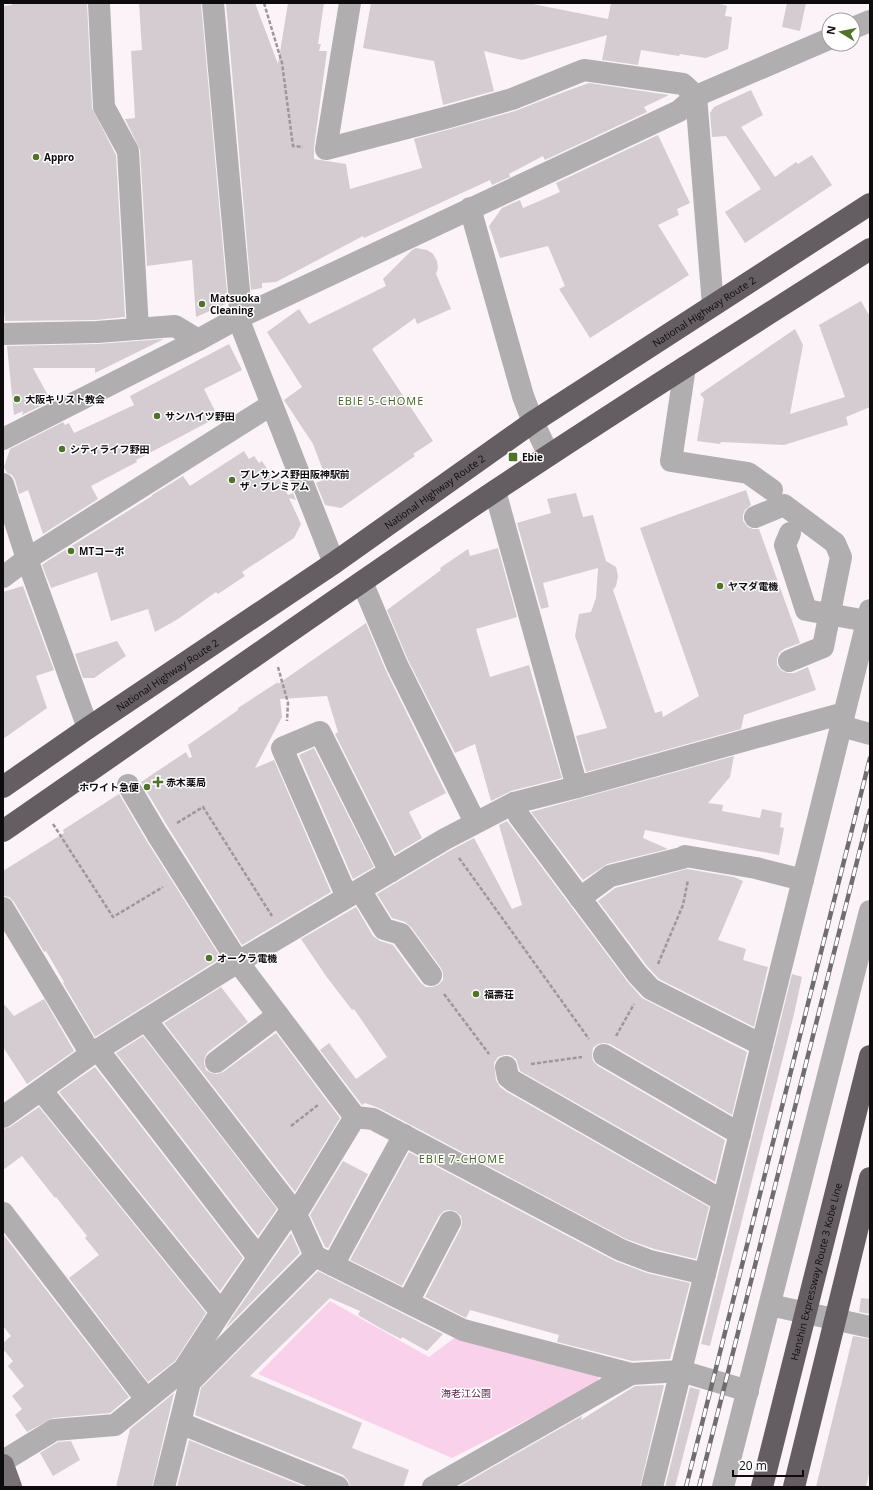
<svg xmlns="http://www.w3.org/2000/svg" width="873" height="1490" viewBox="0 0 873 1490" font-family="'Open Sans','Noto Sans JP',sans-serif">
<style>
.green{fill:#fad1ea}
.building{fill:#d4ccd1}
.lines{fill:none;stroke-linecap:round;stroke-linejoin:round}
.path{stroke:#9d979a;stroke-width:2.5;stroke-dasharray:4 2;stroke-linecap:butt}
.minor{stroke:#b1aeb0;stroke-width:22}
.major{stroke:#787276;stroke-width:22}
.highway{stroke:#645d61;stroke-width:22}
.rail-casing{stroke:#716c6f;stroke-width:4.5}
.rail{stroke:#fff;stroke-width:3;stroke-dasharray:9;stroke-linecap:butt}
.minor-bridge{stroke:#b1aeb0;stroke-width:22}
.highway-bridge{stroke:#645d61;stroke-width:22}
.poi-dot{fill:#507229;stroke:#fff;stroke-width:1.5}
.labels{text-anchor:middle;stroke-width:3;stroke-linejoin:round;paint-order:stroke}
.poi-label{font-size:10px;font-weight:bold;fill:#0e0b0d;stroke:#fff;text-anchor:start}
.street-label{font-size:10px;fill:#0e0b0d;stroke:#fff}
.park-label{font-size:10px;fill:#5e244d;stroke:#fff}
.neighbourhood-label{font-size:11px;letter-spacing:1px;fill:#42601e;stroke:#fff}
</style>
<rect width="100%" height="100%" fill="#fbf3f7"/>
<!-- green -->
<polygon class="green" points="330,1301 429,1357 457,1336 598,1374 599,1383 452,1458 258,1374"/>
<!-- building -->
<g class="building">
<polygon points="12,3 87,3 92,108 116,155 125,317 96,320 5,321 3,303 3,6 12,5"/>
<polygon points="139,3 201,3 227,293 225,293 226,304 196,317 192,260 147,266 140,150 125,119 135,118 131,51 142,50"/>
<polygon points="226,3 255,3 278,64 288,3 324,3 318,44 321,44 319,51 327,51 314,147 314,159 346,164 350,189 422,168 414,139 515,111 564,92 589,83 669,95 644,107 647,112 545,160 543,156 509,174 510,177 492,185 490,180 364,238 363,236 276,282 262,283 262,288 251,290"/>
<polygon points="371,3 528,3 608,19 611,3 717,3 727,6 725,16 732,17 728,49 706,58 680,54 679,56 641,50 638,65 602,60 607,35 522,60 484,51 494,91 443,105 434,61 363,48"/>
<polygon points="787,3 806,3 800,31 782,27"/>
<polygon points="751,90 763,115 741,127 775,177 796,162 798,164 812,155 832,185 745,243 725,212 761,189 726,136 712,137 710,113 714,107"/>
<polygon points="658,135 690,203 677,209 679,215 658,225 689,275 590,338 559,289 565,286 548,246 500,258 489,226 502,208 520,200 523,208 560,192 556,183"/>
<polygon points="416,248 427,250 433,254 437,261 438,268 436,274 451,309 417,324 415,318 372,349 433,441 413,454 415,456 341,508 325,505 316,483 326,478 313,444 284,400 302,387 267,332 299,309 309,324 386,286 383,279 412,250"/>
<polygon points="861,301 870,317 870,407 846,417 848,425 784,445 721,442 720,444 697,441 704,399 700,394 795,329 803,345 790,414 845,397 819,325"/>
<polygon points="164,339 95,373 95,368 33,368 51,401 22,415 23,411 14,415 7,346 97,344"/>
<polygon points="229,344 242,370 204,389 218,417 136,460 137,462 91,486 98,499 43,534 28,490 19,494 15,480 12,475 7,473 4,467 10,449 63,422 65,425 69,423 74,433 134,405 130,396"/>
<polygon points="244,451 249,459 254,456 259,463 262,461 275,481 279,478 288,495 293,493 296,500 289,498 301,524 294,538 242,572 245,576 218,594 216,592 178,619 155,632 148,609 111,621 97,572 51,588 42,565 49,560 152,496 152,495 183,476 190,486"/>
<polygon points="746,490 751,505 745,510 743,515 743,521 748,527 753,529 759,529 800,643 784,649 779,653 777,659 777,665 782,671 788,673 794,673 808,667 816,690 744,715 741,729 586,772 576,736 607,728 575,636 579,614 591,612 596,598 598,568 543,583 549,607 541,609 517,523 551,513 547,499 576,493 583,517 593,515 606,561 616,567 618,576 616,586 613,590 655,713 662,711 663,717 699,696 640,528"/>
<polygon points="498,548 517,617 476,629 490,677 529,665 562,778 511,791 491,801 475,744 455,753 408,660 387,610 441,570 440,568 468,549 470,556"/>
<polygon points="23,586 54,670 36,676 47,708 3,739 3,592"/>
<polygon points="366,623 386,671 446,793 409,812 422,838 395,854 335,734 338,732 327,696 280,699 282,717 255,768 274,760 331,892 242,945 168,827 141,782 186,752 189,758 192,757 188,745 238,710 238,708 278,682 278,684"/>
<polygon points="117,641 126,656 94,678 83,678 75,654"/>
<polygon points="314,748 374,867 353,879 299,755"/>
<polygon points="734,756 730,777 708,803 723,805 722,811 760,818 762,809 782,813 780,827 784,828 779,855 645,830 643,838 668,849 607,864 583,880 531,812"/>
<polygon points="119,794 146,840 221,958 95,1037 63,983 64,982 46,951 44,952 14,902 9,897 3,896 3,871 64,833 63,830"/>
<polygon points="507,821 627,981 642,998 747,1052 732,1115 610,1044 604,1043 598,1044 593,1048 592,1055 593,1061 598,1066 725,1140 715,1182 520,1071 516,1059 510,1055 504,1055 498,1057 494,1063 496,1080 500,1087 507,1092 709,1207 696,1259 654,1249 626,1239 379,1108 365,1103 362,1105 320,1050 329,1043 356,1079 387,1057 354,1009 352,1010 326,976 301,939 356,907 373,936 380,941 393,945 421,983 426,987 432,987 438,985 443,980 443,973 441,968 411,927 405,922 392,918 377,894 451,850 474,838 512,909 522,905 499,825"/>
<polygon points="687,869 734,877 743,881 718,940 746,949 743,960 768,967 754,1027 659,979 647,966 598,901 615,888"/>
<polygon points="792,974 802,977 794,1014 710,1346 701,1344"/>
<polygon points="221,987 248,1022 208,1052 205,1057 204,1063 206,1070 211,1073 217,1074 223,1072 276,1033 340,1118 295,1192 164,1023"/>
<polygon points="44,999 74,1051 27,1084 3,1047 3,1003 14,1016"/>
<polygon points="143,1036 277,1209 258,1236 116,1053"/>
<polygon points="95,1067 243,1258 220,1291 59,1092"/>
<polygon points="39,1107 206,1313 175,1361 148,1382 69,1278 99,1255 85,1238 87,1236 56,1197 55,1198 22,1156 3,1170 3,1129 10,1127"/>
<polygon points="409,1152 615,1261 647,1273 690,1283 670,1359 632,1361 557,1342 559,1335 470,1310 466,1318 425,1297 461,1228 462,1222 461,1216 455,1211 449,1210 444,1211 439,1216 402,1286 350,1260"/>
<polygon points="343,1161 368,1174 328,1248 325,1247 310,1215"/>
<polygon points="291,1233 300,1253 225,1329 231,1319"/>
<polygon points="3,1234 129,1397 110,1413 53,1418 27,1432 15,1415 22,1409 12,1396 24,1386 8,1366 13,1361 3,1349 3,1343 11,1336 3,1326"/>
<polygon points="318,1271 443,1334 427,1351 402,1337 401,1339 382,1329 358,1315 360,1311 330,1298 250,1376 362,1423 352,1448 409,1470 403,1487 350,1487 348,1480 343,1475 195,1415 201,1388"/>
<polygon points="861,1298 870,1299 870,1314 859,1312"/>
<polygon points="853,1336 870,1339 870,1469 866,1487 816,1487"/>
<polygon points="664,1385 640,1487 458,1487 582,1416 581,1420 635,1386"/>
<polygon points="690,1387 700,1390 675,1487 665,1487"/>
<polygon points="174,1393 152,1487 116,1487 130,1429"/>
<polygon points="189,1440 305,1487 177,1487"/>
<polygon points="71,1441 80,1460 53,1476 40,1453 58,1442"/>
</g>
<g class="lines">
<!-- path -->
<g class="path">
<polyline points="264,3 282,63 293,146 303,147"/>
<polyline points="278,667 288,703 287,721"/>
<polyline points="177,823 203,807 272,916"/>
<polyline points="53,824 113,917 163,887"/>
<polyline points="459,858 589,1039"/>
<polyline points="658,964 683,905 688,880"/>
<polyline points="444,994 489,1054"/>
<polyline points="616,1036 634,1004"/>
<polyline points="531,1064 582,1057"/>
<polyline points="291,1126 318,1105"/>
</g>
<!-- minor -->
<g class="minor">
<polyline points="99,3 104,107 128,151 138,329"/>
<polyline points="213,3 240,302 238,318 334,563"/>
<polyline points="350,3 326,149 445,118 512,99 584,70 683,84 696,96 713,305"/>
<polyline points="853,28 870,21"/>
<polyline points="470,208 523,396 533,422 549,455"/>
<polyline points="3,334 97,332 175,326 198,340"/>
<polyline points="685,367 671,461 748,473 772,490"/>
<polyline points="3,439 198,340 238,318 679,111 696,96 829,39"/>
<polyline points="3,484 27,559 88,728"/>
<polyline points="495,491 577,787"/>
<polyline points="790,533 785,545 806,610 867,621"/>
<polyline points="3,577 27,559 271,405"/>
<polyline points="362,582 397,665 475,822"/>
<polyline points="841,726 870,734"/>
<polyline points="128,785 157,834 238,962 355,1117 373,1119 621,1250 650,1261 705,1274"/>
<polyline points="514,803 519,816 637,974 651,989 762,1045"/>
<polyline points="360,890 384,929 401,934 431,975"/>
<polyline points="347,897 282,748 320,732 390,872"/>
<polyline points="580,898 610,876 682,858 685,856 756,868 803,880"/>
<polyline points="3,908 91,1054"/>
<polyline points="146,1020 296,1214"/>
<polyline points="98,1050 258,1257"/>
<polyline points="604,1055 740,1134"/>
<polyline points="216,1062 278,1015"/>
<polyline points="506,1067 508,1077 513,1081 723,1201"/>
<polyline points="41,1090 221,1312"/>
<polyline points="3,1117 91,1054 238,962 445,839 514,803 577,787 844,713"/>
<polyline points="3,1213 146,1399"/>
<polyline points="315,1256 463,1330 631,1374 681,1371 748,1391"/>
<polyline points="333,1265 404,1135"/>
<polyline points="408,1302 450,1222"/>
<polyline points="770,1305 870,1327"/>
<polyline points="180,1423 338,1487"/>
<polyline points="3,1461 54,1430 115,1425 184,1369 221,1312 292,1209"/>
<polyline points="164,1487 190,1382 315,1256 296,1214 355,1117"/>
<polyline points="433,1487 631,1374"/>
<polyline points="652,1487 870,610"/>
<polyline points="723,1487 870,911"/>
</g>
<!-- major -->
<polyline class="major" points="3,1465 11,1487"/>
<!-- highway -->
<g class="highway">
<path id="s1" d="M 3,787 L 88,728 L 334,563 L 533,422 L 870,204"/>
<path d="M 3,831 C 167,718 330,602 495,491 C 619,408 745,329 870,249"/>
</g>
<defs>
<g id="rail">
<polyline points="686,1487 870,758"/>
<polyline points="699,1487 870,810"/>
</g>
</defs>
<!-- rail casing -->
<use href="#rail" class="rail-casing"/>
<!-- rail -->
<use href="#rail" class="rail"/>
<!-- minor-bridge -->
<polyline class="minor-bridge" points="755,517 784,505 835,543 841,557 823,647 789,661"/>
<!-- highway-bridge -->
<g class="highway-bridge">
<path id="s2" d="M 762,1487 L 870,1056"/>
<polyline points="794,1487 870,1178"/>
</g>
</g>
<!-- markers -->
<g class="poi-dot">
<circle cx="36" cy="157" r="4"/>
<circle cx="202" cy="304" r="4"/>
<circle cx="17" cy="399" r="4"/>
<circle cx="157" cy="416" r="4"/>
<circle cx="62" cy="449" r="4"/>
<rect x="508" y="452" width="10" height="10" rx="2"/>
<circle cx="232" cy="480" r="4"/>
<circle cx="71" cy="551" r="4"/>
<circle cx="720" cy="586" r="4"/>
<path d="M156 776h4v4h4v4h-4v4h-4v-4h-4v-4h4z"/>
<circle cx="147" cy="787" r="4"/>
<circle cx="209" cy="958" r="4"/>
<circle cx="476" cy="994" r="4"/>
</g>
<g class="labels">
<!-- poi labels -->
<g class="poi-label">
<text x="44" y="161">Appro</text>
<text x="210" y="302">Matsuoka<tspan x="210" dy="12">Cleaning</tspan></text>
<text x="25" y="403">大阪キリスト教会</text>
<text x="165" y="420">サンハイツ野田</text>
<text x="70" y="453">シティライフ野田</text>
<text x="522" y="461">Ebie</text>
<text x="240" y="478">プレサンス野田阪神駅前<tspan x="240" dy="12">ザ・プレミアム</tspan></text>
<text x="79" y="555">MTコーポ</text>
<text x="728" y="590">ヤマダ電機</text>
<text x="166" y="786">赤木薬局</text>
<text x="139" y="791" text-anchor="end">ホワイト急便</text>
<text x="217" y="962">オークラ電機</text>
<text x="484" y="998">福壽荘</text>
</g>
<!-- street labels -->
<g class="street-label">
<text dy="4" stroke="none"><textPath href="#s1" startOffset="847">National Highway Route 2</textPath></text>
<text dy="4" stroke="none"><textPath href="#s1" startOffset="523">National Highway Route 2</textPath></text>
<text dy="4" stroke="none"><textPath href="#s1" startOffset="199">National Highway Route 2</textPath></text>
<text dy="4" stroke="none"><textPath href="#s2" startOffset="222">Hanshin Expressway Route 3 Kobe Line</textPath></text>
</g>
<!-- park labels -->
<g class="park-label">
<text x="466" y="1397">海老江公園</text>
</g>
<!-- neighbourhood labels -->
<g class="neighbourhood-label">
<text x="381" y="405">EBIE 5-CHOME</text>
<text x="462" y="1163">EBIE 7-CHOME</text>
</g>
</g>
<!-- border -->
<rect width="873" height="1490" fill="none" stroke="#0e0b0d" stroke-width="8"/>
<!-- north arrow -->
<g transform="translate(841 32) rotate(280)"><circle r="19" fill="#ffffff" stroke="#9f9d9e"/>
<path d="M0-3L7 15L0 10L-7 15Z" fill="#507229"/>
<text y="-6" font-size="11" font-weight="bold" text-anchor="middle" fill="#0e0b0d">N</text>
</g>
<!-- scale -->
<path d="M733 1470v6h70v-6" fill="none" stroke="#0e0b0d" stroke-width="2"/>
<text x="739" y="1470" font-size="12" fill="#0e0b0d" stroke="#ffffff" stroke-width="3" paint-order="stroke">20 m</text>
</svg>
